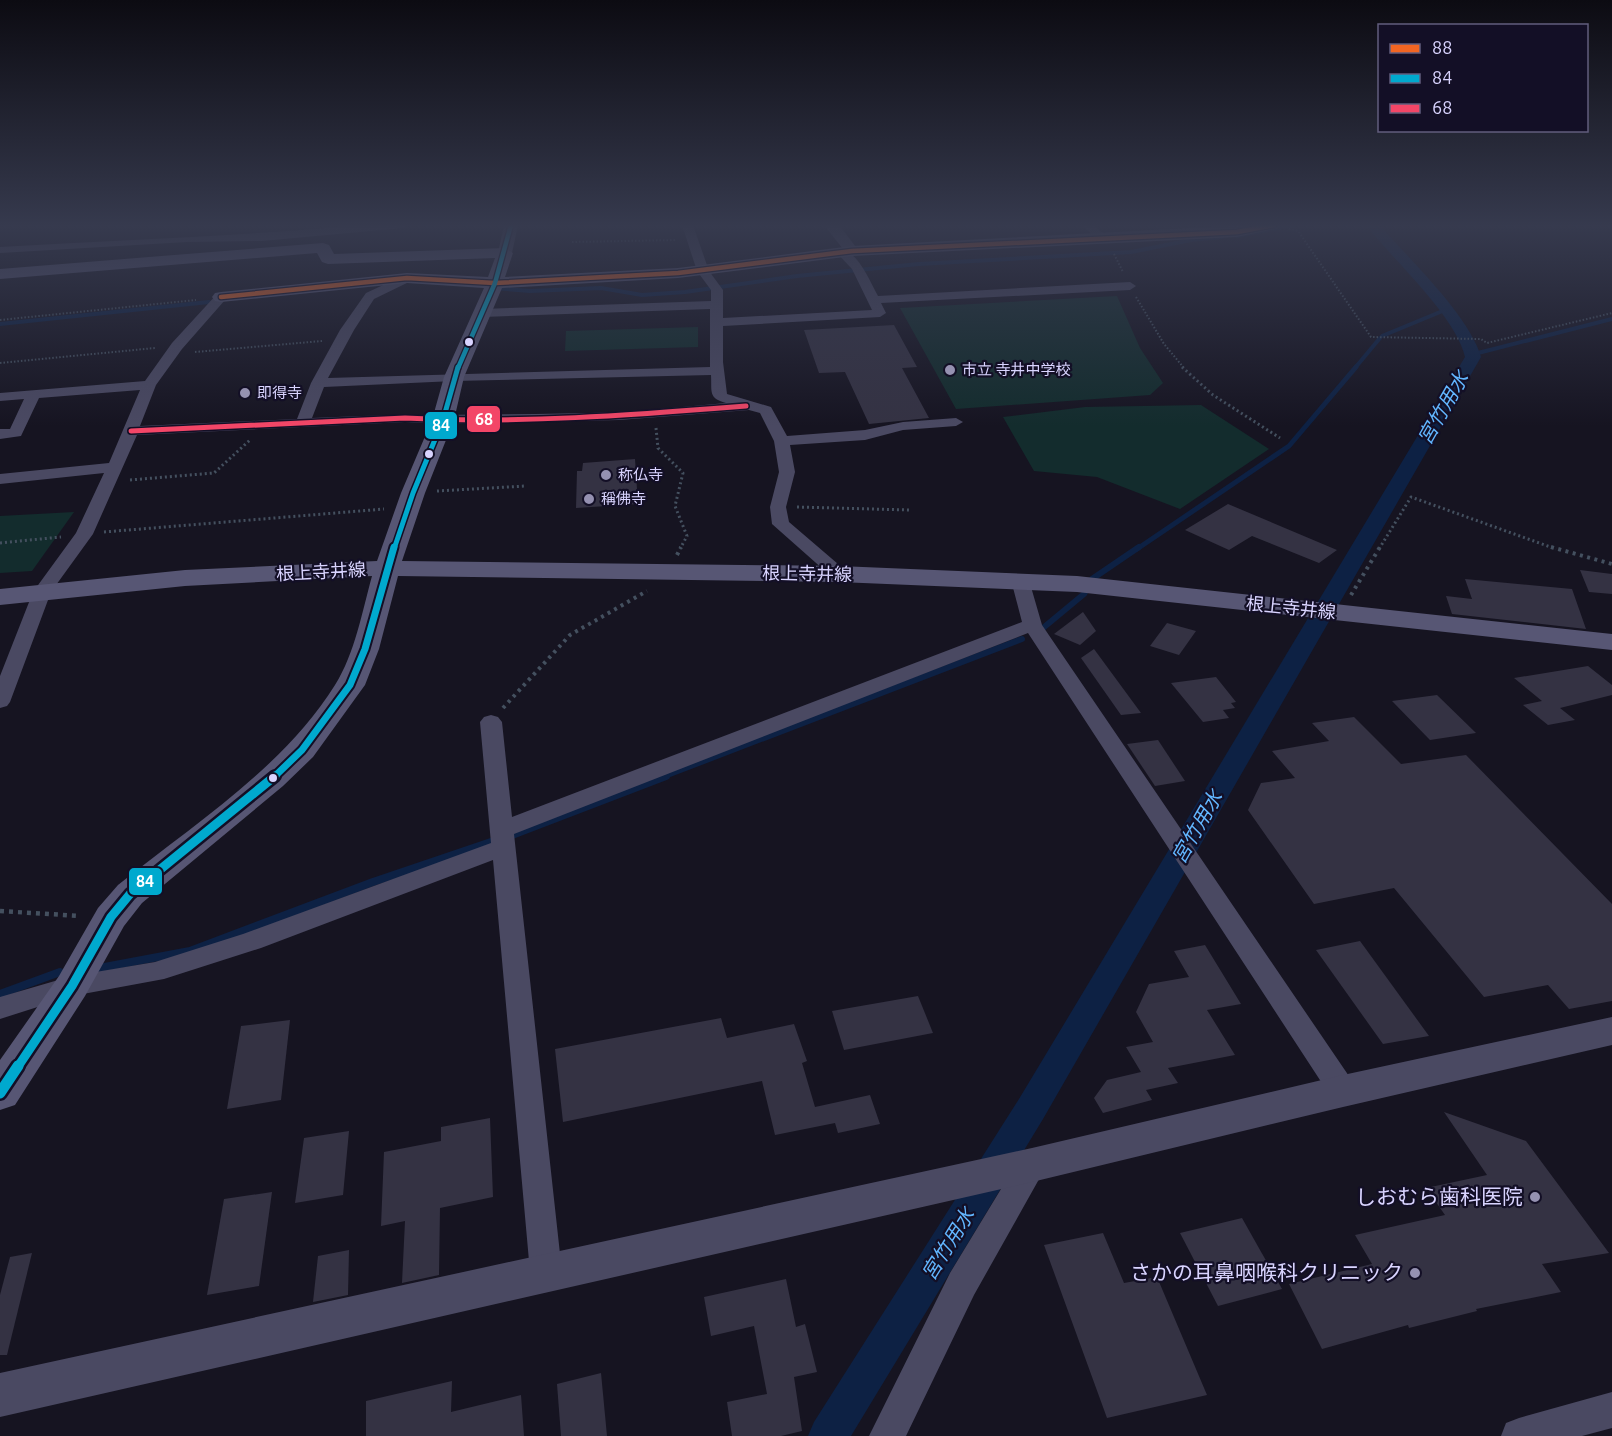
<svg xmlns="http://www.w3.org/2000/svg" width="1612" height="1436" viewBox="0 0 1612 1436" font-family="Ubuntu,'Noto Sans JP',sans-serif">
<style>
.green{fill:#132c2d}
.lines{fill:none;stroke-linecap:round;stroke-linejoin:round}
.stream-far3{stroke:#0d2144;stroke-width:4}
.stream-far2{stroke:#0d2144;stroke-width:5}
.stream-far1{stroke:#0d2144;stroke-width:6}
.stream{stroke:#0d2144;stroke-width:8}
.canal{fill:#0d2144;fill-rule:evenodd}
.building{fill:#343243}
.path-far3{stroke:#44505f;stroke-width:2;stroke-dasharray:1.5 2;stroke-linecap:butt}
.path-far2{stroke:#44505f;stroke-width:3;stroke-dasharray:2 3;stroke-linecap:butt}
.path-far1{stroke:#44505f;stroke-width:4;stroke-dasharray:3 4.5;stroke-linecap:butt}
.path{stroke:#44505f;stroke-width:4.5;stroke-dasharray:4 5;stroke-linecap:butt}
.minor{fill:#4a4962;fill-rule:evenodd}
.tertiary{fill:#4a4962;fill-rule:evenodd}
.secondary{fill:#575674;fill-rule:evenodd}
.bus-1-casing{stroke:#130f26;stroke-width:7}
.bus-2-far4-casing{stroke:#130f26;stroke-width:7}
.bus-2-far3-casing{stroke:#130f26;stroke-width:8}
.bus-2-far2-casing{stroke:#130f26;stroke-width:11}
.bus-2-far1-casing{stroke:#130f26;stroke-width:14}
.bus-2-casing{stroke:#130f26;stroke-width:16}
.bus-3-casing{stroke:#130f26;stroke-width:8}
.bus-1{stroke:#f26522;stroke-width:4.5}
.bus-2-far4{stroke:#00a9ce;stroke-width:4.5}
.bus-2-far3{stroke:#00a9ce;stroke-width:5}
.bus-2-far2{stroke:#00a9ce;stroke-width:7}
.bus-2-far1{stroke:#00a9ce;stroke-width:9}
.bus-2{stroke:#00a9ce;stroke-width:11}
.bus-3{stroke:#f34667;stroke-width:5}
.bus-dot{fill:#d9d4ff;stroke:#130f26;stroke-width:2}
.poi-dot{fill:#9591b1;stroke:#130f26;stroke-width:2}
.labels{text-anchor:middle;stroke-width:4.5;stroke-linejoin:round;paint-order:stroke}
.far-poi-label{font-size:15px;fill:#d9d4ff;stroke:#130f26;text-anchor:start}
.street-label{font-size:18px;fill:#d9d4ff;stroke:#130f26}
.water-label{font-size:20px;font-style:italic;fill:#62b6ff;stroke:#130f26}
.near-poi-label{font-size:21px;fill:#d9d4ff;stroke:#130f26;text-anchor:end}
.line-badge{stroke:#130f26;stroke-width:2}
.badge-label{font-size:16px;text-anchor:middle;font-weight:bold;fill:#fff}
</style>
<rect width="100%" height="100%" fill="#161421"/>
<!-- green -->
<g class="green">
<polygon points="1117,296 1140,348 1163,383 1150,395 956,409 900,308"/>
<polygon points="698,327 698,347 565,351 566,331"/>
<polygon points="1201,405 1269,449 1180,509 1097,477 1034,471 1003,417 1085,407"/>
<polygon points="74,512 32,571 0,573 0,516"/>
</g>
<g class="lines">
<!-- stream-far3 -->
<g class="stream-far3">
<polyline points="1237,236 1294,225"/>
<polyline points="494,288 530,291 601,288 642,295 685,292 797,276 919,264 1131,252 1191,240 1222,237"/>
<polyline points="0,324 209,302"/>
<polyline points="1382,336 1445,310"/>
<polyline points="1474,354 1612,319"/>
<polyline points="1355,368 1380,338"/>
</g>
<!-- stream-far2 -->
<polyline class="stream-far2" points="1137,549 1289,446 1356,367"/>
<!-- stream-far1 -->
<g class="stream-far1">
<polyline points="1043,628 1084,594 1092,579 1139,547"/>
<polyline points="662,777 1022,639"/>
</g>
<!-- stream -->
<g class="stream">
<polyline points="512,835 666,776"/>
<polyline points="94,969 190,951 373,882 494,841"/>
<polyline points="0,994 60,972"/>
</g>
<!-- canal -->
<path class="canal" d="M 1366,225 L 1379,225 C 1408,257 1470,317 1481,357 L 1043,1119 L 851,1436 L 808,1436 L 814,1422 L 1019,1099 L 1465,357 C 1456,316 1393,260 1366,225 Z"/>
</g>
<!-- building -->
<g class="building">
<polygon points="894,325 917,367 902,368 929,418 869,424 845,372 819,373 804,330"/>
<polygon points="635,459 638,504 576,508 577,471 582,471 583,463"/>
<polygon points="1228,504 1337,550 1319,563 1252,536 1229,550 1185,530"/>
<polygon points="1580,570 1612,574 1612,594 1589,592"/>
<polygon points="1465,579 1572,589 1586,629 1452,614 1446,596 1472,599"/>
<polygon points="1083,612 1096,631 1080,645 1054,634"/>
<polygon points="1167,623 1196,631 1179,655 1150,646"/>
<polygon points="1094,649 1141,713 1121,715 1081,658"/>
<polygon points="1588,666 1612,685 1612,695 1560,708 1575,720 1548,725 1523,705 1542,701 1514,678"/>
<polygon points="1216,677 1236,702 1231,703 1235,708 1223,710 1229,718 1203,722 1171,683"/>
<polygon points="1437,695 1476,733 1430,740 1392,701"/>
<polygon points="1354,717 1401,764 1466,755 1612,904 1612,1001 1569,1009 1548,985 1484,997 1394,888 1314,904 1248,810 1261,783 1295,778 1272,751 1329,741 1312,723"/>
<polygon points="1158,740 1185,781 1155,786 1127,744"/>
<polygon points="1360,941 1429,1036 1383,1044 1316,950"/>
<polygon points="1205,945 1241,1004 1207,1010 1235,1055 1168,1068 1178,1083 1146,1090 1152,1100 1103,1113 1094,1098 1107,1080 1141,1072 1126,1047 1153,1042 1136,1012 1149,984 1189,977 1174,951"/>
<polygon points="918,996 933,1033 844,1050 832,1011"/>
<polygon points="721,1018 727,1038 794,1024 807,1061 802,1063 815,1107 870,1095 880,1124 838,1133 835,1123 775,1135 762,1081 563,1122 555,1049"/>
<polygon points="290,1020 281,1100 227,1109 241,1026"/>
<polygon points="1444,1112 1526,1141 1609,1253 1542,1264 1561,1292 1476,1309 1477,1311 1409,1328 1408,1325 1322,1349 1289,1284 1372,1264 1355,1235 1445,1215 1426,1188 1487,1175"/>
<polygon points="490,1118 493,1197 440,1208 439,1275 402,1283 405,1221 381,1226 384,1152 441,1141 441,1127"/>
<polygon points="349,1131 343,1195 295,1203 304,1138"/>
<polygon points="272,1192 259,1286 207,1295 224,1199"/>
<polygon points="1242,1218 1282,1289 1218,1306 1180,1233"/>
<polygon points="1103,1233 1124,1283 1157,1277 1207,1395 1107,1418 1044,1245"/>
<polygon points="349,1250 348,1295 313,1302 318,1256"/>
<polygon points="32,1253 7,1355 0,1355 0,1295 10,1257"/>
<polygon points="786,1279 796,1327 805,1324 817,1372 794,1377 802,1431 781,1436 732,1436 727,1402 767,1394 754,1326 711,1336 704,1297"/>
<polygon points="601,1373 607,1436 561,1436 557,1384"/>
<polygon points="452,1381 451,1412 521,1395 524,1436 366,1436 366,1401"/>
</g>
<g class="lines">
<!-- path-far3 -->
<g class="path-far3">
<polyline points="1289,229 1298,231 1371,337 1481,339 1487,343 1612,313"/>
<polyline points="572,242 677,240"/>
<polyline points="1114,254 1123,272"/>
<polyline points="1136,297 1164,344 1184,368"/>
<polyline points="0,320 196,300"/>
<polyline points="195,352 322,341"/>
<polyline points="0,363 155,348"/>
</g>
<!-- path-far2 -->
<g class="path-far2">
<polyline points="1182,367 1213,395 1280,438"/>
<polyline points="656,428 658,448 683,473 675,506 687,536 680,549"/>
<polyline points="130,480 214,473 250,440"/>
<polyline points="437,491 526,486"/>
<polyline points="797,507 909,510"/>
<polyline points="104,532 384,509"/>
<polyline points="0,543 61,537"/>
<polyline points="1379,549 1411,497 1556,549"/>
</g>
<!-- path-far1 -->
<g class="path-far1">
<polyline points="1551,547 1612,564"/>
<polyline points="677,555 681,547"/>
<polyline points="1351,595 1380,547"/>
<polyline points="503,708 570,635 647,591"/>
</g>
<!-- path -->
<polyline class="path" points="0,911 80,916"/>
<!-- minor -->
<g class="minor">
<path d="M 363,225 L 408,225 L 403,228 L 262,241 L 187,242 L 0,253 L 0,247 C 121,240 242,236 363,225 Z"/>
<path d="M 682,225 L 693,225 L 709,271 L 723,290 L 723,318 L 872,310 L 852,269 L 836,252 L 842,249 C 860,255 869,280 878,296 L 1130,282 L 1136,286 L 1130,290 L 881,303 L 886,313 L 880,317 L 723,326 L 723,362 L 727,394 L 771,407 L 787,436 L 865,430 L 903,422 L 956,418 L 963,422 L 956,426 L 903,430 L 865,440 L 790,445 L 795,472 L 786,507 L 789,522 L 845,570 L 848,574 L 845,578 L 833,578 L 772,524 L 770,507 L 779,472 L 774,441 L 760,413 L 749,410 L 619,420 L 443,424 L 405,422 L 137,435 L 93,534 L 51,592 L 10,702 L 7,706 L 0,708 L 0,676 L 33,592 L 76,533 L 104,473 L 0,484 L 0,474 L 109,463 L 140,390 L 39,398 L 21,436 L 0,439 L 0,429 L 10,429 L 24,399 L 0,401 L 0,393 L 145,381 L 172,343 L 217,294 L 225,294 L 227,297 L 225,300 L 182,349 L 156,385 L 140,426 L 297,419 L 311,383 L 340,330 L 366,293 L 407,274 L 413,278 L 411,281 L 374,299 L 354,330 L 328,378 L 710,367 L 710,309 L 482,317 L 476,313 L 482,309 L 711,301 L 711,290 L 697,271 ZM 711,375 C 712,392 708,398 726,403 C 690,406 653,410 617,412 C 515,416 414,413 312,418 L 324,387 L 454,381 Z"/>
<polygon points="1081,225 1093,225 1109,238 1107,240 1099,240"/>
<polygon points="1020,575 1026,576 1029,580 1042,625 1353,1082 1357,1091 1353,1100 1343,1103 1333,1100 1028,633 514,834 562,1272 557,1283 546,1287 535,1283 530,1272 493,860 261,948 164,979 72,996 0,1019 0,997 72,976 155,962 243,934 491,843 480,722 484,717 491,715 498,717 502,722 512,817 1022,622 1011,580 1014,576"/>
<polygon points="1032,1152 1043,1156 1047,1165 974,1295 906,1436 869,1436 950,1273 1021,1156"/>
<polygon points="1612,1392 1612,1428 1582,1436 1501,1436 1506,1423 1519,1418"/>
</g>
<!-- tertiary -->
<g class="tertiary">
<polygon points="504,225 518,225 512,253 505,257 498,253"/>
<polygon points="824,225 839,225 859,251 857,254 847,254"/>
<polygon points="1612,1017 1612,1045 1343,1107 1032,1182 0,1417 0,1373 1032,1148 1343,1075"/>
</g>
<!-- secondary -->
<path class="secondary" d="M 1247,225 L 1281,225 L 1279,228 L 1237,237 L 852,256 L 678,278 L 502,288 L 464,377 L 454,420 L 425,493 L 402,561 L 839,566 L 1077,576 L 1612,634 L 1612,650 L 1077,592 L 839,582 L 398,576 L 379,649 L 365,685 L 313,757 L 283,786 L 142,903 L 124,926 L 85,996 L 15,1105 L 0,1110 L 0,1060 L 59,976 L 98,908 L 118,885 C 193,825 283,768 335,685 C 355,653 362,612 372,576 L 185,586 L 0,605 L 0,589 L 185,570 L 377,561 L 401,493 L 432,420 L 444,377 L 484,288 L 407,283 L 221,302 L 215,301 L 212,297 L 215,293 L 221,292 L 407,273 L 488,277 L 495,258 L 328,264 L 322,262 L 317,253 L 0,279 L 0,269 L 323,243 L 329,245 L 334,254 L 505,248 L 513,253 L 505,277 L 678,268 L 852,246 Z"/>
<defs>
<polyline id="bus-1" points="221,297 407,278 495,283 678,273 852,251 1237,232 1274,225"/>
<polyline id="bus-2-far4" points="458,368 495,283 511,225"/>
<polyline id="bus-2-far3" points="394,549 413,493 443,420 458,367"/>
<polyline id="bus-2-far2" points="274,777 302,750 350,685 365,649 394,547"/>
<polyline id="bus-2-far1" points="17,1068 72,986 111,917 130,894 275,776"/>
<polyline id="bus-2" points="0,1093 18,1066"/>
<path id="bus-3" d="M 131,431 L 405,418 C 518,424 633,415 746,406"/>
</defs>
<!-- bus-1 casing -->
<use href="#bus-1" class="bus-1-casing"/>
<!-- bus-2-far4 casing -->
<use href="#bus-2-far4" class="bus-2-far4-casing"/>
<!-- bus-2-far3 casing -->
<use href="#bus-2-far3" class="bus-2-far3-casing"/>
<!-- bus-2-far2 casing -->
<use href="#bus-2-far2" class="bus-2-far2-casing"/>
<!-- bus-2-far1 casing -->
<use href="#bus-2-far1" class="bus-2-far1-casing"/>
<!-- bus-2 casing -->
<use href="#bus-2" class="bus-2-casing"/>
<!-- bus-3 casing -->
<use href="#bus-3" class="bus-3-casing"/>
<!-- bus-1 -->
<use href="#bus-1" class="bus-1"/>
<!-- bus-2-far4 -->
<use href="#bus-2-far4" class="bus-2-far4"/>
<!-- bus-2-far3 -->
<use href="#bus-2-far3" class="bus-2-far3"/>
<!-- bus-2-far2 -->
<use href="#bus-2-far2" class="bus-2-far2"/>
<!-- bus-2-far1 -->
<use href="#bus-2-far1" class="bus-2-far1"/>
<!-- bus-2 -->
<use href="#bus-2" class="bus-2"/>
<!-- bus-3 -->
<use href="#bus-3" class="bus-3"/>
</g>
<!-- sky -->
<linearGradient id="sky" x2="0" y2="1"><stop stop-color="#0c0b12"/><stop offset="0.53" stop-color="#363a4e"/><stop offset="1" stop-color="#363a4e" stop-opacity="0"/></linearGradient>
<rect width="1612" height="426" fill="url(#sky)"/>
<!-- markers -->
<g class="bus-dot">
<circle cx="469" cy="342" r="5"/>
<circle cx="429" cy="454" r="5"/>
<circle cx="273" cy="778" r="5"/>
</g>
<g class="poi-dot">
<circle cx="950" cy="370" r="6"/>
<circle cx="245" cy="393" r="6"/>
<circle cx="606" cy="475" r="6"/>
<circle cx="589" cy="499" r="6"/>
<circle cx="1535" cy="1197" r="6"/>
<circle cx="1415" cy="1273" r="6"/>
</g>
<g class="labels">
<!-- far-poi labels -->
<g class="far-poi-label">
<text x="962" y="375">市立 寺井中学校</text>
<text x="257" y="398">即得寺</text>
<text x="618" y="480">称仏寺</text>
<text x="601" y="504">稱佛寺</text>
</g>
<!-- street labels -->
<g class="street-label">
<text transform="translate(321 572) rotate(-3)" y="6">根上寺井線</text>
<text transform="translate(807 574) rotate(1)" y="6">根上寺井線</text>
<text transform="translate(1291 608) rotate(6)" y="6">根上寺井線</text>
</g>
<!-- water labels -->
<g class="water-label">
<text transform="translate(1443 408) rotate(-60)" y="7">宮竹用水</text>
<text transform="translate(1197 827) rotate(-60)" y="7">宮竹用水</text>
<text transform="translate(948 1244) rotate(-58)" y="7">宮竹用水</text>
</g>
<!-- near-poi labels -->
<g class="near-poi-label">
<text x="1523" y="1204">しおむら歯科医院</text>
<text x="1403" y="1280">さかの耳鼻咽喉科クリニック</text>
</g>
</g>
<g class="line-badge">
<rect x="466" y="405" width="35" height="28" rx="6" fill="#f34667"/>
<rect x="424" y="411" width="34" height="29" rx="6" fill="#00a9ce"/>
<rect x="128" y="867" width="35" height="29" rx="6" fill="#00a9ce"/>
</g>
<g class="badge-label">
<text x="484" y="425">68</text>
<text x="441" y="431">84</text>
<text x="145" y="887">84</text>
</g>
<!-- legend -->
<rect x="1378" y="24" width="210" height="108" fill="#130f26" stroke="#625e7d" stroke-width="1.5"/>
<rect x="1390" y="44" width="30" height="9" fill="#f26522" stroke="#625e7d" stroke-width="1.5"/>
<text x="1432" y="54" font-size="18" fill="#d9d4ff">88</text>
<rect x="1390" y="74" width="30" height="9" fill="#00a9ce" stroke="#625e7d" stroke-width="1.5"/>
<text x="1432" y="84" font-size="18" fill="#d9d4ff">84</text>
<rect x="1390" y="104" width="30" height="9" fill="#f34667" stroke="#625e7d" stroke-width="1.5"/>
<text x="1432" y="114" font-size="18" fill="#d9d4ff">68</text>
</svg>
